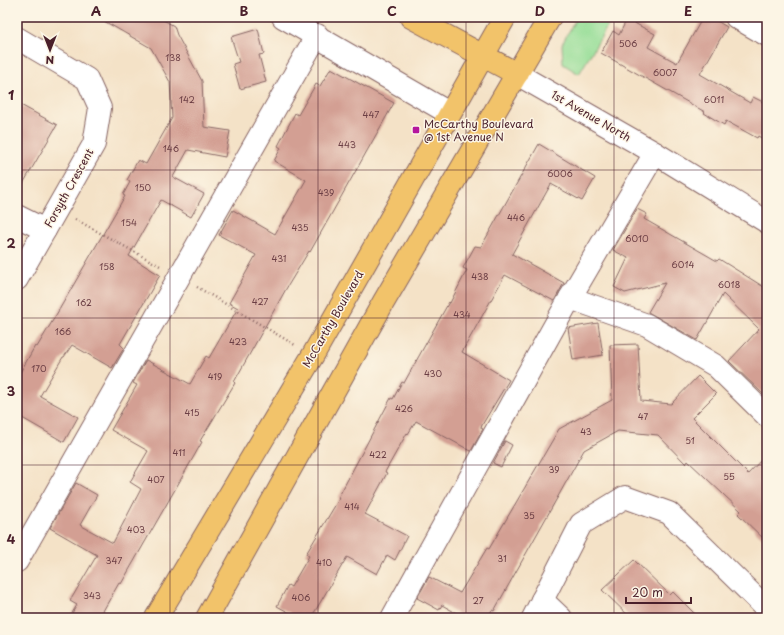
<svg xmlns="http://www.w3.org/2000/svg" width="784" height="635" viewBox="0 0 784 635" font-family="'Playpen Sans',sans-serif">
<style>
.green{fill:#97de98;stroke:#707e62}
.building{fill:#d39f93}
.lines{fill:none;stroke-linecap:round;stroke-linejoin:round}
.minor-casing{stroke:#866362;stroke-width:24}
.major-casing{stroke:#866362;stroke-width:24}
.path{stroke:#866362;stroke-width:2.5;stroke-dasharray:1 3;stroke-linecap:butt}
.minor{stroke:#fff;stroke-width:22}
.major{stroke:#f2c36a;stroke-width:22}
.grid{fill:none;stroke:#4a1f2b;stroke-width:1;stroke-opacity:0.55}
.poi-dot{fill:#b5179e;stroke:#fcf5e5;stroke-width:1.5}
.labels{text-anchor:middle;stroke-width:3;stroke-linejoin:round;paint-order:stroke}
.number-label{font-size:9px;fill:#6c3f45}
.street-label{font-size:11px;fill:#4a1f2b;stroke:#fcf5e5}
.poi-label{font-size:11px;fill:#4a1f2b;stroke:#fcf5e5;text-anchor:start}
.neatline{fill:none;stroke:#4a1f2b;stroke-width:1.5}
.grid-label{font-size:13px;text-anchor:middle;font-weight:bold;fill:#4a1f2b}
</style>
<rect width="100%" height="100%" fill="#fcf5e5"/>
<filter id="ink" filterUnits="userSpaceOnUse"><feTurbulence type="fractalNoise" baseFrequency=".025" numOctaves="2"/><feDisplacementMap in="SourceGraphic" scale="8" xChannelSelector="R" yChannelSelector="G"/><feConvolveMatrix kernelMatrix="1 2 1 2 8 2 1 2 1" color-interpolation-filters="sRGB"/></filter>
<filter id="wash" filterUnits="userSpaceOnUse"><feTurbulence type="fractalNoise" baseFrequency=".012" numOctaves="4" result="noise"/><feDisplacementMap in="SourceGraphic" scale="16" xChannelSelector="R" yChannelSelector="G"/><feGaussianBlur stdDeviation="0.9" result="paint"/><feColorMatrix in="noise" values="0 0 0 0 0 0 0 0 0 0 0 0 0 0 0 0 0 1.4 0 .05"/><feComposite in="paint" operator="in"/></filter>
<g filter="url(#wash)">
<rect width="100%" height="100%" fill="#f4e2c7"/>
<!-- green -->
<polygon class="green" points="577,17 613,17 579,74 563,64 562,44"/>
<g id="blocks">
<!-- building -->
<g class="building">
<polygon points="97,17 158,17 174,26 177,35 202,81 204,127 230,131 225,157 188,150 173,177 204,194 191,217 161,200 129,256 160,275 120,344 124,348 112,368 72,345 64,357 63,357 40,396 78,417 64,442 17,415 17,378 35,346 37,347 59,310 125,196 123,195 130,182 127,180 138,160 146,164 172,118 170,82 151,48"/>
<polygon points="703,17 710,17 727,27 700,74 750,103 753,97 767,104 767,141 758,136 757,138 726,121 724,125 704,113 705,112 601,53 613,31 619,35 627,19 655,34 648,47 677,63"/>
<polygon points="258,29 264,54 259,55 266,82 240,89 233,64 239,62 231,37"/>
<polygon points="331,68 394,103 310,252 309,251 286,289 234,382 235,383 200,441 202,442 181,479 121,584 119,583 99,618 69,618 77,605 70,601 97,555 50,528 76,483 97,495 80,525 113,543 141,489 130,482 148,451 111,430 137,385 133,383 146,360 190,384 206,356 209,358 238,308 229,303 256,255 219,235 233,210 275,234 306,180 274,161 281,148 278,146 295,113 298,115 316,84 320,86"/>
<polygon points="17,103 57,125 17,194"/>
<polygon points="539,144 595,178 582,201 551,184 512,254 564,283 554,301 505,275 462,352 509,380 482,425 481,428 483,429 471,451 416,421 408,434 407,433 385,472 387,473 365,514 407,536 395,560 387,555 377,574 347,557 311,618 299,618 277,606 288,585 291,587 309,556 306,554 339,499 338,498 391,398 393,399 402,382 404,383 449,302 450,303 467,270 463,268 475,246 481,247"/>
<polygon points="637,209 647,214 644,219 717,261 719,259 767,289 767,398 729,361 759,329 723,294 697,340 648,312 665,283 625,293 614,287 628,258 613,250"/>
<polygon points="598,323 603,355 573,360 568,328"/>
<polygon points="638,344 641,401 671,404 698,376 716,394 692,418 748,474 767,454 767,542 738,514 741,511 688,461 686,464 658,435 618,431 584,450 494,611 492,610 487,618 465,618 442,605 439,610 417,598 429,577 460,593 487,548 489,549 559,429 612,400 610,345"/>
<polygon points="505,441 512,445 501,467 493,463"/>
<polygon points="634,560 670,595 673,592 699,618 631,618 602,590"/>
</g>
</g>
</g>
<g filter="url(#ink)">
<use href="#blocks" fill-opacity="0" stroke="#866362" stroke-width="1"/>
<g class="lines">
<defs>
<g id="minor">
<polyline points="283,17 449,113"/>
<polyline points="736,17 767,35"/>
<polyline points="17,38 87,79 100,108 94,144 17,279"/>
<polyline points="517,74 655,153 767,222"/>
<polyline points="17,216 45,230"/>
<polyline points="570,298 647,325 716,366 767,416"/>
<polyline points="17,561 317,35"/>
<polyline points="542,600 561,618"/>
<polyline points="392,618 570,298 655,153"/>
<polyline points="533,618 581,524 625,497 669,513 767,609"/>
</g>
<g id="major">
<polyline points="411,17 517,74"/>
<polyline points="156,618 313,355 505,17"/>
<polyline points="207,618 383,303 550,17"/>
</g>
</defs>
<!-- minor casing -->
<use href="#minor" class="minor-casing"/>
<!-- major casing -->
<use href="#major" class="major-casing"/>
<!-- path -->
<g class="path">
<polyline points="75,219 160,266"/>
<polyline points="197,287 295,345"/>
</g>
<!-- minor -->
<use href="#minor" class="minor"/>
<!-- major -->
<use href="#major" class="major"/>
</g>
</g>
<!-- grid -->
<path class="grid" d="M 170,17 L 170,618M 318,17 L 318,618M 466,17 L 466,618M 614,17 L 614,618M 17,170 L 767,170M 17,318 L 767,318M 17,465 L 767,465"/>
<!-- markers -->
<rect class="poi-dot" x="412" y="126" width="8" height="8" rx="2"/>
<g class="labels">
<!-- number labels -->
<g class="number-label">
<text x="628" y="47">506</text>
<text x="173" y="61">138</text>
<text x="665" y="76">6007</text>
<text x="187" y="103">142</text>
<text x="714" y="103">6011</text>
<text x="371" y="118">447</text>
<text x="347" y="148">443</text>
<text x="171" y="152">146</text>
<text x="560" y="177">6006</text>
<text x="143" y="191">150</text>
<text x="326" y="196">439</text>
<text x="516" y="221">446</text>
<text x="129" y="226">154</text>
<text x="300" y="231">435</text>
<text x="637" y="242">6010</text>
<text x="279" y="262">431</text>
<text x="683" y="268">6014</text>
<text x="107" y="270">158</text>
<text x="480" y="280">438</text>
<text x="729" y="288">6018</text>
<text x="260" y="305">427</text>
<text x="84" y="306">162</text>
<text x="462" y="318">434</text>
<text x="63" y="335">166</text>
<text x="238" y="345">423</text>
<text x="39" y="372">170</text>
<text x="433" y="377">430</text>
<text x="215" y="380">419</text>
<text x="404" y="412">426</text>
<text x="192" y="416">415</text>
<text x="643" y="420">47</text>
<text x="586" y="435">43</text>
<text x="690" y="444">51</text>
<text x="179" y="456">411</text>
<text x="378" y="458">422</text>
<text x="554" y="473">39</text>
<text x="729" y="480">55</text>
<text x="156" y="483">407</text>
<text x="352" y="510">414</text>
<text x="529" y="519">35</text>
<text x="136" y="533">403</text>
<text x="502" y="562">31</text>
<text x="114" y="564">347</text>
<text x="324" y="566">410</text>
<text x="92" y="599">343</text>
<text x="301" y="601">406</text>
<text x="478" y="604">27</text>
</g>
<!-- street labels -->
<g class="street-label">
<text transform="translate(591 116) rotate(30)" y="4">1st Avenue North</text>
<text transform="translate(69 188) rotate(-61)" y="4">Forsyth Crescent</text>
<text transform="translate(333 319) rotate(-60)" y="4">McCarthy Boulevard</text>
</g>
<!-- poi labels -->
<g class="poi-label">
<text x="424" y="128">McCarthy Boulevard<tspan x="424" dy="13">@ 1st Avenue N</tspan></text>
</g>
</g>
<!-- margin -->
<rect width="784" height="635" fill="none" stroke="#fcf5e5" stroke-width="44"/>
<!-- north arrow -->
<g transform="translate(50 50) rotate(180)" stroke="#fcf5e5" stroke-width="3" paint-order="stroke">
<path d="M0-3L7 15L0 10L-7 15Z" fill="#4a1f2b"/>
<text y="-6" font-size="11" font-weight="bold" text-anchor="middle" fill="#4a1f2b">N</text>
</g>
<!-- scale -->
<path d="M626 597v6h65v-6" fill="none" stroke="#4a1f2b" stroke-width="2"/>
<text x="632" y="597" font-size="12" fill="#4a1f2b" stroke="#fcf5e5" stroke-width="3" paint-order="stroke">20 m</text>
<rect x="22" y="22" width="740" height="591" class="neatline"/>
<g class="grid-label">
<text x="96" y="16">A</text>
<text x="244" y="16">B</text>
<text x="392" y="16">C</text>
<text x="540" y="16">D</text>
<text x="688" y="16">E</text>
<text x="11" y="100">1</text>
<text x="11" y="248">2</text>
<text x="11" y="396">3</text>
<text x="11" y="544">4</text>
</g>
</svg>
